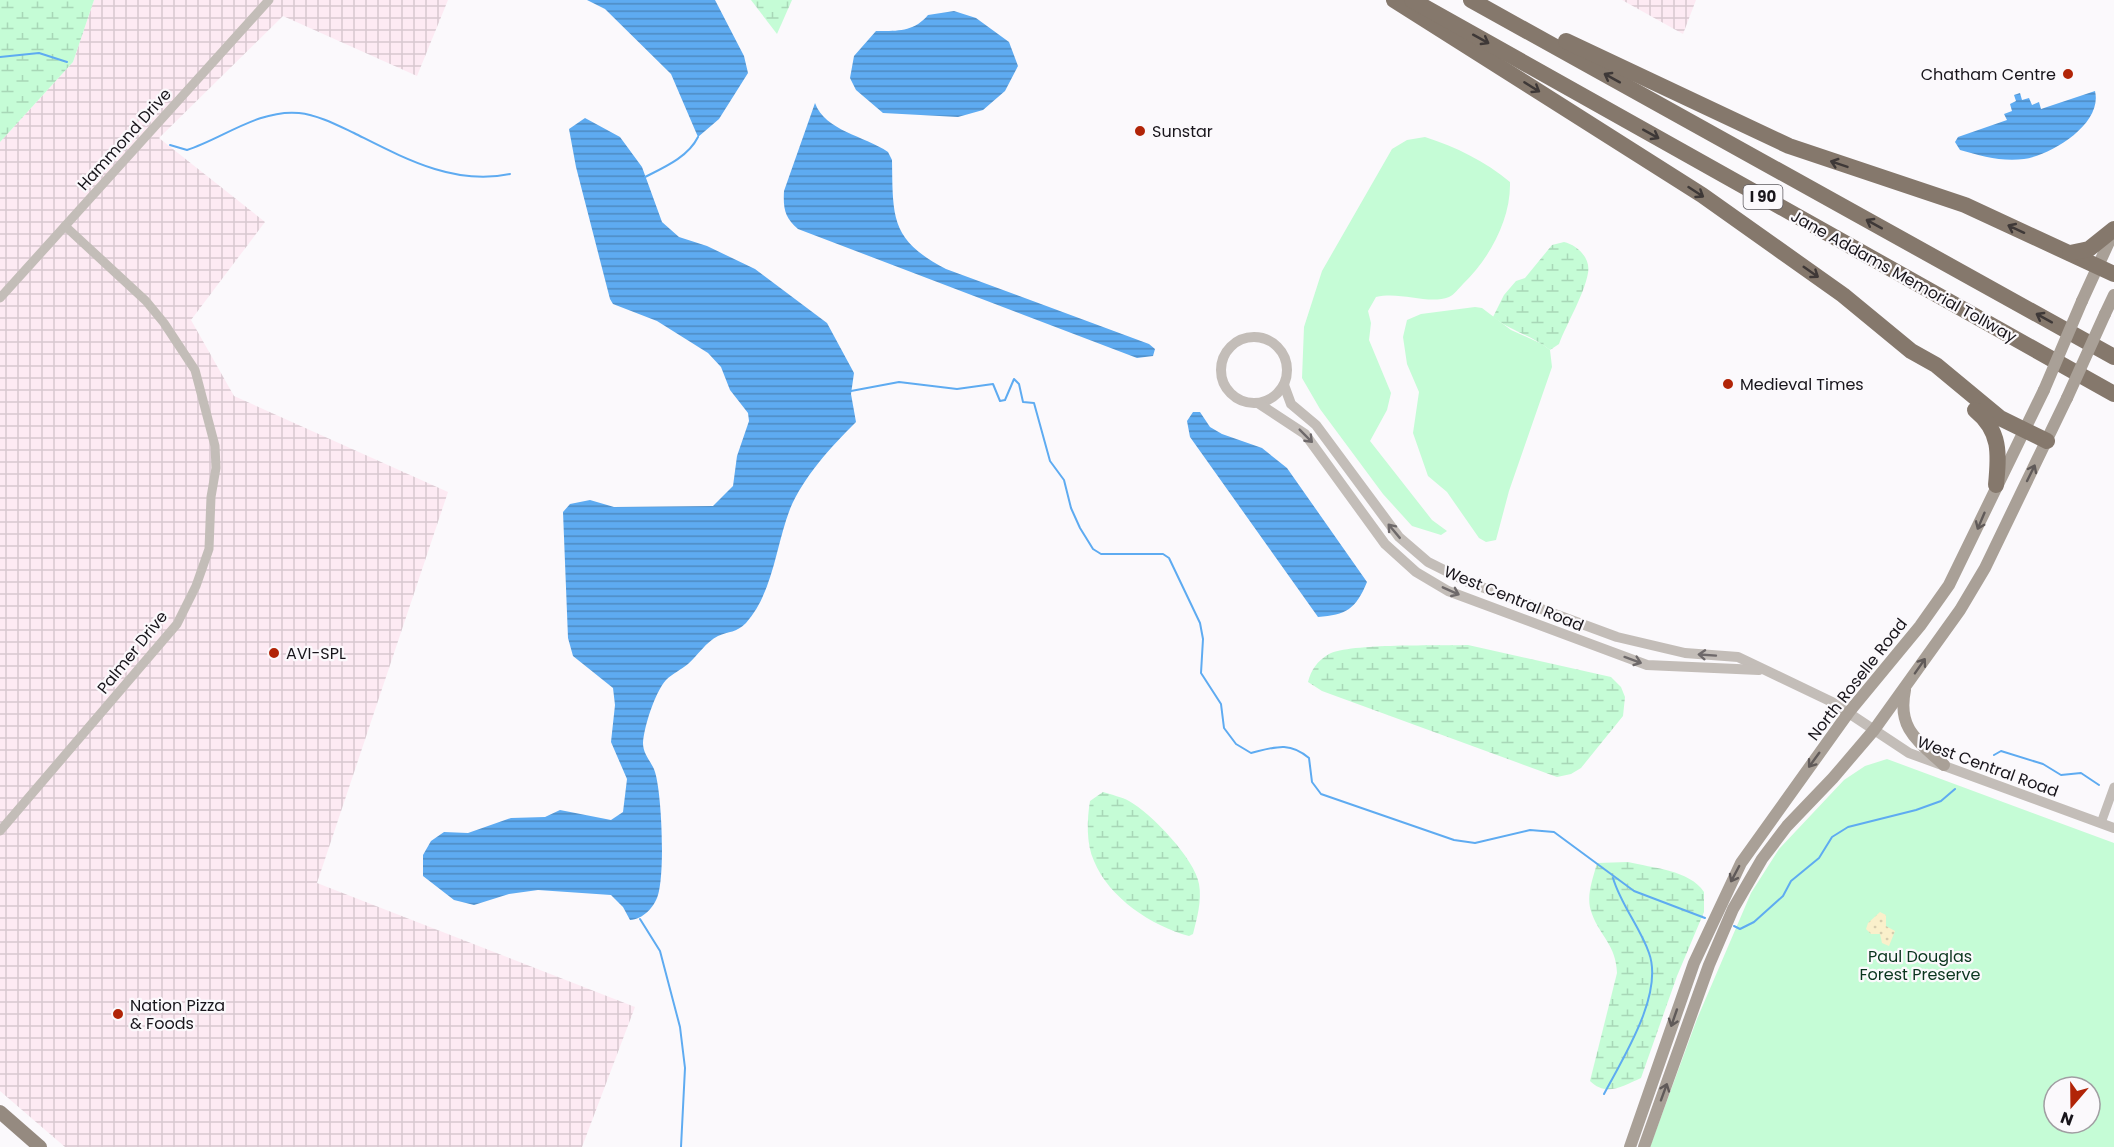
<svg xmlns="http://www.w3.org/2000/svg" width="2114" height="1147" viewBox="0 0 2114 1147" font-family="Poppins,sans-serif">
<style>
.industrial{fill:url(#industrial-grid)}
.green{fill:#c5fcd6;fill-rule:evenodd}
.wetland{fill:url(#wetland-marsh)}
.sand{fill:url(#sand-dots)}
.water{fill:url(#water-rules)}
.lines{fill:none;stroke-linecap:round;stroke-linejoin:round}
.stream{stroke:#5eabf1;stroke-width:2}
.minor{stroke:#c3bdb8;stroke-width:9}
.tertiary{stroke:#c3bdb8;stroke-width:10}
.secondary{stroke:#a9a097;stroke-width:12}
.primary{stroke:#958a80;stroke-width:14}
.motorway{stroke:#85786c;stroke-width:16}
.secondary-bridge{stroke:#a9a097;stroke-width:12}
.oneway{stroke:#3e3837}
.oneway2{stroke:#6e696a}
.oneway3{stroke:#605a59}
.poi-dot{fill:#b12407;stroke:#fbf9fc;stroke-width:2}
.labels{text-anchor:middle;stroke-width:4.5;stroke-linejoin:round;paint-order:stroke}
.shield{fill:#fbf9fc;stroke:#5c595e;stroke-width:1.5}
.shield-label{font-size:15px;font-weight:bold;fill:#18151b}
.poi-label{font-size:16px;fill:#18151b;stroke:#fbf9fc;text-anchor:start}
.street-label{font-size:16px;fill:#18151b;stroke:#fbf9fc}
.park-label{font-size:16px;fill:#0a351e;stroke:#fbf9fc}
</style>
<defs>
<pattern id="industrial-grid" width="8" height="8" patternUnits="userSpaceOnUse" patternTransform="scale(1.5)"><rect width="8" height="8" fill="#fdeaf3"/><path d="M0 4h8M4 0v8" fill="none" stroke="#d8c8d0"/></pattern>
<pattern id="wetland-marsh" width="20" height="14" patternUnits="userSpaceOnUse" patternTransform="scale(1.5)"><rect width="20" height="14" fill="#c5fcd6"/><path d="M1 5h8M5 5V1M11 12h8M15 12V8" fill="none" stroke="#a8d7b7"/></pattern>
<pattern id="sand-dots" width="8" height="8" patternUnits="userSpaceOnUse" patternTransform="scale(1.5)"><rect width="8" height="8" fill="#faf0cb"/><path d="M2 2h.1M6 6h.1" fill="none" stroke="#d6cdae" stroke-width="1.8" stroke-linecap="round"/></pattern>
<pattern id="water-rules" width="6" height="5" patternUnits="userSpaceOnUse" patternTransform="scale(1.5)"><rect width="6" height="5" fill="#5eabf1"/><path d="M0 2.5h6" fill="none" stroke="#4d8ac2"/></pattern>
</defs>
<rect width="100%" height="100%" fill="#fbf9fc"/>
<!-- industrial -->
<g class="industrial">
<polygon points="94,0 448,0 417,76 283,16 159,138 265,222 191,320 234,396 448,492 317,883 635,1007 582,1147 65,1147 0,1091 0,142 73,62"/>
<polygon points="1622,0 1696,0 1683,34"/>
</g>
<!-- green -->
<g class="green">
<path d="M 1425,137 C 1456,147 1485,161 1510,182 C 1511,220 1489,259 1463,284 C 1459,288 1454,295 1449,297 C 1428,305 1401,291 1376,297 L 1368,311 L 1371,323 L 1369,340 L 1391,393 L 1387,410 L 1370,441 L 1432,520 L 1447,531 L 1441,535 L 1412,526 L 1383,494 L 1320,409 L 1302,378 L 1304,327 L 1322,271 L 1392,149 L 1407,140 Z"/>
<polygon points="1475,307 1482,308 1511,330 1542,344 1550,350 1552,367 1509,491 1496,540 1486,542 1479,538 1447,492 1428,476 1413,433 1419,392 1407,364 1403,337 1407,320 1421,314"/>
<path d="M 1887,759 L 2114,843 L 2114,1147 L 1650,1147 L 1697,1019 L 1751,893 L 1779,849 L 1844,780 L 1865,766 ZM 2054,1087 L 2090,1087 L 2090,1123 L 2054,1123 Z"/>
</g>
<!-- wetland -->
<g class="wetland">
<polygon points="0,0 94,0 73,62 0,142"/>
<polygon points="751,0 792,0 777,34"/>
<path d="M 1564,242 C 1577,245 1591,258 1588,273 C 1584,295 1567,323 1559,344 L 1550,350 C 1533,336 1511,331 1493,317 L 1504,295 L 1516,281 L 1525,278 L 1552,245 Z"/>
<path d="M 1468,645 L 1611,677 L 1621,687 L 1625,697 L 1623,716 L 1581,768 L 1571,774 L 1557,777 L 1322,691 L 1308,682 C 1311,670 1317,661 1329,654 C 1350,643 1440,646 1468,645 Z"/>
<path d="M 1103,792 C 1112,795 1122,797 1129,801 C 1151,813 1195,859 1199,884 C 1202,901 1197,918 1193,934 L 1189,936 C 1152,926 1109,898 1094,861 C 1086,844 1087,819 1090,801 Z"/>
<path d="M 1628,862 C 1652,868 1690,870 1704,892 L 1704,912 L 1677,976 L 1641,1078 C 1623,1086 1606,1097 1590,1081 L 1617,973 C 1616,945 1600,936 1592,914 C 1585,897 1593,879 1597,863 Z"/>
</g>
<!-- sand -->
<polygon class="sand" points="1880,912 1886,915 1886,926 1895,931 1889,946 1882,943 1880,934 1871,934 1866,929 1868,923"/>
<!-- water -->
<g class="water">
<polygon points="587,0 715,0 744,56 748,73 719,119 698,137 671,74 605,9"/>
<path d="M 954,11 L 976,18 L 1009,42 L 1018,66 L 1005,91 L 983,110 L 958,117 L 883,113 L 856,90 L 850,78 L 854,56 L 876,31 C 897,31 914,32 928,15 Z"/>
<path d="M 2095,91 C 2103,124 2051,155 2024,159 C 2002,162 1981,156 1960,150 L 1955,142 L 1958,137 L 2007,120 L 2004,114 L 2012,111 L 2010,104 L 2016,101 L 2014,95 L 2020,93 L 2022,100 L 2029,98 L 2032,105 L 2039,102 L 2041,109 Z"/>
<path d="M 815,103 C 825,131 865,136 888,152 L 892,160 C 893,217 890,240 946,269 L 1149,344 L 1155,349 L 1153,356 L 1137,358 L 798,229 C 785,218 783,209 784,191 Z"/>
<path d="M 585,118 L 620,137 L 642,167 L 662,222 L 679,237 L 707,246 L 755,269 L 827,323 L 854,373 L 851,394 L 856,422 C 831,447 804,476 790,509 C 776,545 773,593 746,623 C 736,633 729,631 718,636 C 706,642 698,655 688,664 C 681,670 673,673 666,680 C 655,692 644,727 643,743 C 643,755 652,762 655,772 C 662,795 665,872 658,895 C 654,908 643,919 630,920 L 623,907 L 611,895 L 538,890 L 509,894 L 474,905 L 454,900 L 423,876 L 423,855 L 431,841 L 444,832 L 468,833 L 511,818 L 545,817 L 560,810 L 611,820 L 623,812 L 627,779 L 611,742 L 615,705 L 613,688 L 573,656 L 568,638 L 563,512 L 570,504 L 590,500 L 614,507 L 713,506 L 733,486 L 737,456 L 749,421 L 748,413 L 730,390 L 721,367 L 708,353 L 657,321 L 613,304 L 610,299 L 576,167 L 569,129 Z"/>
<path d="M 1193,412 L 1200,412 L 1210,427 L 1222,434 L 1262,448 L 1287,468 L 1367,582 C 1356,609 1346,615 1318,617 L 1190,437 L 1187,421 Z"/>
</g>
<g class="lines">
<!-- stream -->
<g class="stream">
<polyline points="0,57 39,53 67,62"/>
<path d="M 170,145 L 187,150 C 222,139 259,109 299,113 C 318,115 337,125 354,133 C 404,158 454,186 510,174"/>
<path d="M 645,177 C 665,167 688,157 698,137"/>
<path d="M 851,391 L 899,382 L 957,389 L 993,384 L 1000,401 L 1005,400 L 1014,379 L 1019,384 L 1023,402 L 1034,403 L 1050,461 L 1064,480 L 1071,508 L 1080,528 L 1093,549 L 1101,554 L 1163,554 L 1169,558 L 1200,623 L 1203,639 L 1201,673 L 1221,704 L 1224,728 L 1236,744 L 1251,753 C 1275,747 1289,741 1309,758 L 1312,782 L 1321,794 L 1454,840 L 1475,843 L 1530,830 L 1554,832 L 1634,891 L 1705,918"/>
<polyline points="1994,755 2001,751 2043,764 2061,775 2081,773 2099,785"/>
<polyline points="640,919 660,951 680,1027 685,1068 681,1147"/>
<polyline points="1734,926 1740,929 1754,922 1783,896 1791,881 1819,858 1832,837 1848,827 1916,810 1941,801 1955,789"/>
<path d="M 1604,1094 C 1623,1058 1664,994 1649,953 C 1640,927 1621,905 1613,878"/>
</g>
<!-- minor -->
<g class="minor">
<polyline points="0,298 269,0"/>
<polyline points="2101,823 2114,787"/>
<polyline points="0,831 177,624 196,586 209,549 211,497 216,468 215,446 195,370 164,323 146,301 65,226"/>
</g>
<!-- tertiary -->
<g class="tertiary">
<circle cx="1254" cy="370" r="33"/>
<polyline points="1284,385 1291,404 1316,425 1399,537 1428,562 1468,582 1617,637 1685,653 1738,657 1832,702 1909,753 2114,828"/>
<polyline points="1258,403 1305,434 1385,544 1416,572 1448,591 1647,665 1759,670"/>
</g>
<!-- secondary -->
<g class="secondary">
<polyline points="2082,301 2114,231"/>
<polyline points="2105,314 2114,295"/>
<path d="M 1905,690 C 1897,729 1918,741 1944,765"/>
<polyline points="1630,1147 1694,963 1741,863 1849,712 1920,626 1949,585 2044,390"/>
<polyline points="1644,1147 1709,965 1733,909 1762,859 1787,826 1833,778 1874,730 1960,610 1985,568 2067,398"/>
</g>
<!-- primary -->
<polyline class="primary" points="0,1112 40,1147"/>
<!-- motorway -->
<g class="motorway">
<polyline points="1394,0 1702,195 1843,295 1911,351 1936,365 2000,418 2047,441"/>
<polyline points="1412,0 2114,394"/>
<polyline points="1471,0 2114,357"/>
<polyline points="1566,41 1789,146 1965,205 2114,274"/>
<polyline points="2070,253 2089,249 2114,229"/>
<path d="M 1975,410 C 2001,431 1999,454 1996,485"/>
</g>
<!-- secondary-bridge -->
<g class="secondary-bridge">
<polyline points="2044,390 2082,301"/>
<polyline points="2067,398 2105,314"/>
</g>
</g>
<!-- one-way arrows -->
<defs><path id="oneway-shaft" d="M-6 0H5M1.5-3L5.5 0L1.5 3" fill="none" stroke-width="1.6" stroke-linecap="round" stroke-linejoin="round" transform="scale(1.5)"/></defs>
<g class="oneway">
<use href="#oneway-shaft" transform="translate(1481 39) rotate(29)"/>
<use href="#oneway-shaft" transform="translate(1612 78) rotate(-151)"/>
<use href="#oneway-shaft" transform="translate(1532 87) rotate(32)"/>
<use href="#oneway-shaft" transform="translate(1651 134) rotate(29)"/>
<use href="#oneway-shaft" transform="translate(1839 164) rotate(-161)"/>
<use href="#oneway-shaft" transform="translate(1696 192) rotate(33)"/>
<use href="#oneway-shaft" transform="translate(1874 224) rotate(-151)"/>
<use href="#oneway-shaft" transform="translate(2016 229) rotate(-155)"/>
<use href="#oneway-shaft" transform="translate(1811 272) rotate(35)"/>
<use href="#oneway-shaft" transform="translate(2044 318) rotate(-151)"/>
</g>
<g class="oneway2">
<use href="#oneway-shaft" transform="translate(1306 436) rotate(45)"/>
<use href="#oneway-shaft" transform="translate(1394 531) rotate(-130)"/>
<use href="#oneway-shaft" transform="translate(1451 591) rotate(24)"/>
<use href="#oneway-shaft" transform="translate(1707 655) rotate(-176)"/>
<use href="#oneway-shaft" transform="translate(1633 660) rotate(20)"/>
</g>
<g class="oneway3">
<use href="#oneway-shaft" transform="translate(2031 473) rotate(-64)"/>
<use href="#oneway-shaft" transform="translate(1981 521) rotate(113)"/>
<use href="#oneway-shaft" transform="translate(1920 666) rotate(-55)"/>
<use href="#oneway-shaft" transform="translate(1814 760) rotate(126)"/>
<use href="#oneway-shaft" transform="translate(1735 874) rotate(118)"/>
<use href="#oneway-shaft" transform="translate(1674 1018) rotate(109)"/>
<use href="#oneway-shaft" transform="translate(1664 1092) rotate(-70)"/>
</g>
<!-- markers -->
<g class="poi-dot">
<circle cx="2068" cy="74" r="6"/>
<circle cx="1140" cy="131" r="6"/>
<circle cx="1728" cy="384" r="6"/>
<circle cx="274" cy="653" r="6"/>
<circle cx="118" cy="1014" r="6"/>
</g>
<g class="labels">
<!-- shield labels -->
<rect class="shield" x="1743.5" y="185" width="39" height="24" rx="4.5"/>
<g class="shield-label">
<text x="1763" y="202">I 90</text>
</g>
<!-- poi labels -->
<g class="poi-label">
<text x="2056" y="80" text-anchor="end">Chatham Centre</text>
<text x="1152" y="137">Sunstar</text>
<text x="1740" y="390">Medieval Times</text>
<text x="286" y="659">AVI-SPL</text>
<text x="130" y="1011">Nation Pizza<tspan x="130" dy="18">&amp; Foods</tspan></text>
</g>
<!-- street labels -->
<g class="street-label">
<text transform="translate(124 139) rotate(-48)" y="6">Hammond Drive</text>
<text transform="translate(1904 276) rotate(29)" y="6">Jane Addams Memorial Tollway</text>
<text transform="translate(1514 598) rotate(22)" y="6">West Central Road</text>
<text transform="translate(132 652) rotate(-51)" y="6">Palmer Drive</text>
<text transform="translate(1857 679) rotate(-52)" y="6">North Roselle Road</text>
<text transform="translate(1988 766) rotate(20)" y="6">West Central Road</text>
</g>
<!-- park labels -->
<g class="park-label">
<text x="1920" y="962">Paul Douglas<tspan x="1920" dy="18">Forest Preserve</tspan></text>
</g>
</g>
<!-- north arrow -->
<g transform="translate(2072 1105) rotate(200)"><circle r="28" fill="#fbf9fc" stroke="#a09ea2" stroke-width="1.5"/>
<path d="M0-4.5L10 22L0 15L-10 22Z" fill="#b12407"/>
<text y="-9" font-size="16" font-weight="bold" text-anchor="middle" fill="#18151b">N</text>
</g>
</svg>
